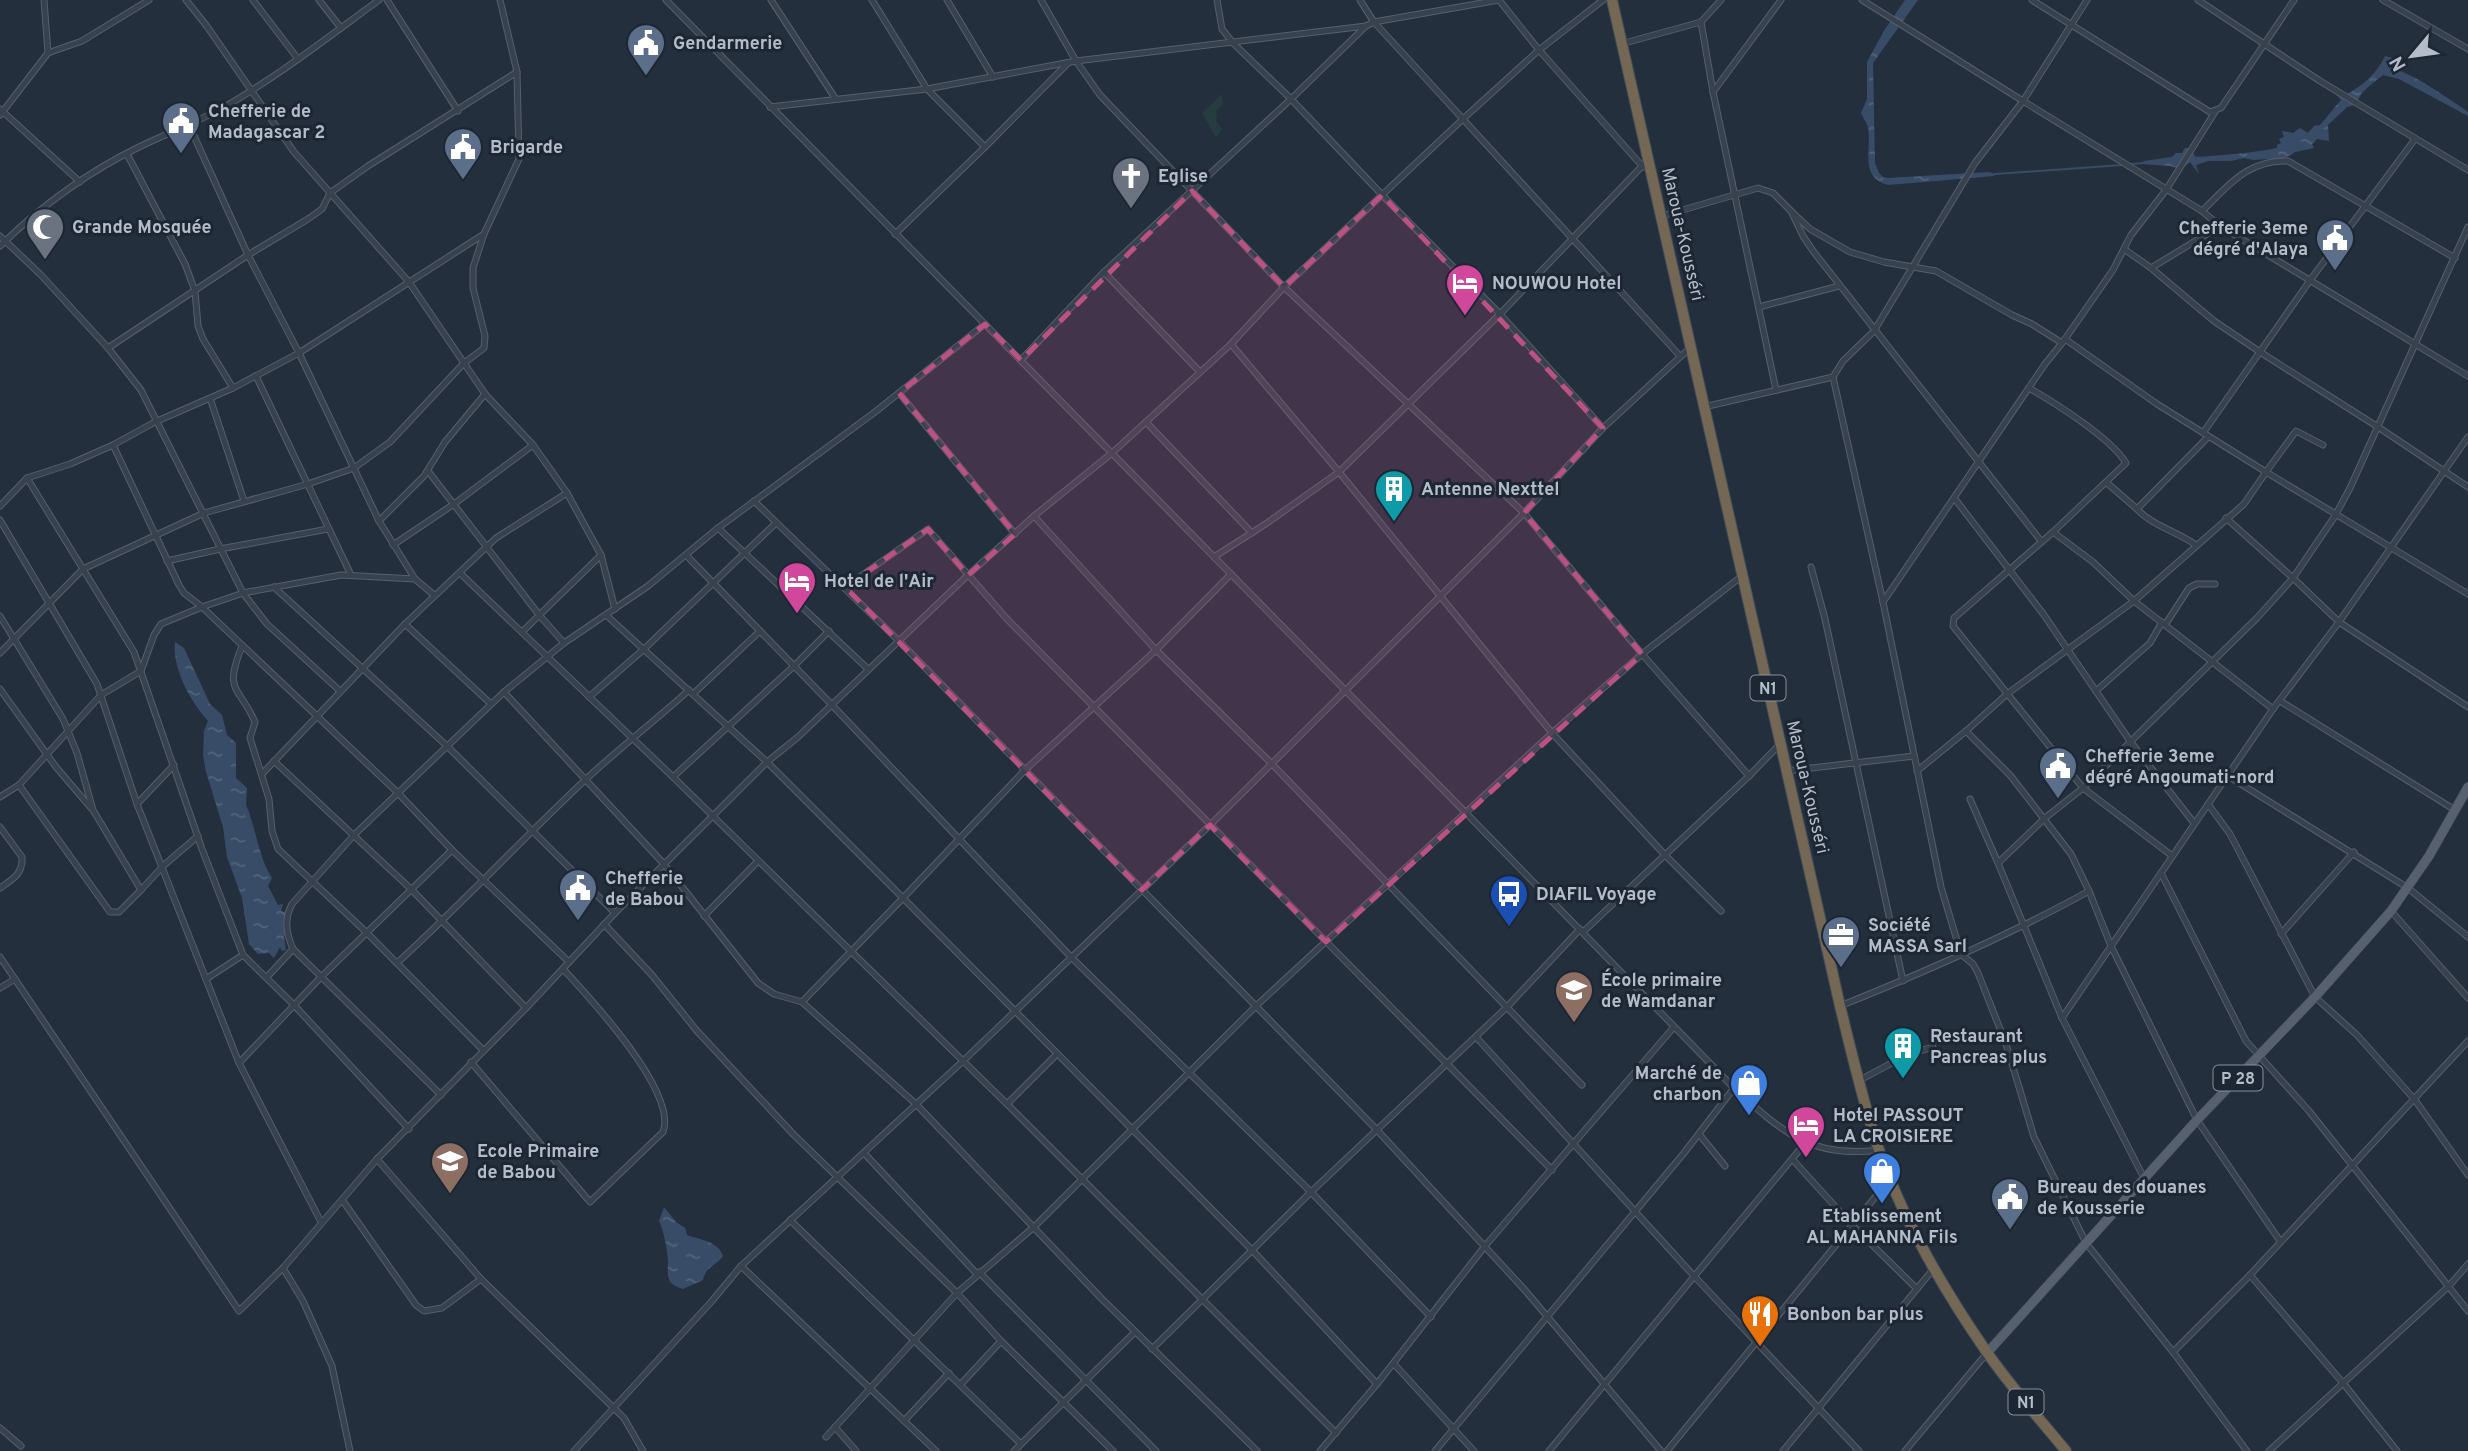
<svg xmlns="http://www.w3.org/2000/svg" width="2468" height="1451" viewBox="0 0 2468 1451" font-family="Overpass,sans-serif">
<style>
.green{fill:#263c3f}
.water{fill:url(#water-ripples)}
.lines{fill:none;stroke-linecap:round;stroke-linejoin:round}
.stream{stroke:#394c67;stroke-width:2}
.street-casing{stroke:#565f6c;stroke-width:7}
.primary-casing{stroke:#414a57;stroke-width:10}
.highway-casing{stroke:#434c59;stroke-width:12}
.street{stroke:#38414e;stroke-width:5}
.primary{stroke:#56606e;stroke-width:9}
.highway{stroke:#746855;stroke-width:10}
.marked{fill:#bd5182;fill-opacity:0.2;stroke:#bd5182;stroke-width:5;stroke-dasharray:14 9;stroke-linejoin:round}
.labels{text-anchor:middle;stroke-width:6;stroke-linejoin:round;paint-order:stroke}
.shield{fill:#1d2633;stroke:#878f9c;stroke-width:2}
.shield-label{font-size:16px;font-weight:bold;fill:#b4bcc9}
.poi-label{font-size:18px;font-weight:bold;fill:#b4bcc9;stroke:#1d2633;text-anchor:start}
.street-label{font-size:18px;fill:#b4bcc9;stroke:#1d2633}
</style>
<defs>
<pattern id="water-ripples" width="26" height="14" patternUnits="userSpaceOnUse" patternTransform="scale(1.75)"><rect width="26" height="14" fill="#394c67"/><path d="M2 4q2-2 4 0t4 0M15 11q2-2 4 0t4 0" fill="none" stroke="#53647b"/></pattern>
</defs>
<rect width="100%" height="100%" fill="#242f3e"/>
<!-- green -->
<polygon class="green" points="1222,94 1223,104 1216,111 1217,117 1215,119 1222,129 1216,138 1202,113"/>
<!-- water -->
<g class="water">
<path d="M 1905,0 L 1918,0 L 1873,63 L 1875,163 L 1879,173 L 1883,177 L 1888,178 L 1989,172 L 1995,174 L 1994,176 L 1888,185 C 1859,177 1872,151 1868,128 C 1867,123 1863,118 1861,113 L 1867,99 L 1867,62 L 1885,29 Z"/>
<path d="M 2385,56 L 2392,58 L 2394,69 C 2412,73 2451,100 2468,112 L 2468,116 L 2399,79 L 2383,75 C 2374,83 2358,92 2358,104 L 2347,107 L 2328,125 L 2329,141 L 2317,139 L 2312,144 L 2314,148 L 2295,152 L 2285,158 L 2253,160 L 2244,158 L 2231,161 L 2208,161 L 2196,165 L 2199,174 L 2190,162 L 2181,169 L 2170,166 L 2141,164 L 2144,161 L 2172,157 L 2176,153 L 2182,153 L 2185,148 L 2188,148 L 2196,157 C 2225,155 2253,153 2277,148 L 2277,145 L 2281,143 L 2279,139 L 2284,137 L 2282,131 L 2293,133 L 2300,128 L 2308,133 L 2314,126 L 2320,125 L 2341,100 L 2333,91 L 2345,95 C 2363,86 2377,73 2385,56 Z"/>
<path d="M 175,642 L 184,648 L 210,704 L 222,715 L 227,735 L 236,743 L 236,778 L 247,788 C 247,793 246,800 246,805 C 247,808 250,813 250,816 C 257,836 260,860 272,878 L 268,886 L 278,905 L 283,904 L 281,911 L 285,912 L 289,927 L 284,937 L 286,950 L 282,951 L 280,947 L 274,958 L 269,953 L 258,954 L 249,944 L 242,898 L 227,857 L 223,827 L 206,772 L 203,755 L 204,731 L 208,721 C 191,702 172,669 175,642 Z"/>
<path d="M 664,1207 L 676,1222 L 685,1228 L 687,1235 C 700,1240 718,1241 723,1256 C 716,1266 705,1267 703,1280 L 683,1289 C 677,1287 671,1285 669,1279 C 667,1274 668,1266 668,1261 C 668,1252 663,1228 659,1221 Z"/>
</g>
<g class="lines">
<!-- stream -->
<g class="stream">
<polyline points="2131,164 2143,163"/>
<polyline points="1995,174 2122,165"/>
</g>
<defs>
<g id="street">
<polyline points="186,0 206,25 294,152 409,282 485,394 533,445"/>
<polyline points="253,0 298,59"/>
<polyline points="319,0 341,28"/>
<polyline points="387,0 458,111"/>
<polyline points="500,0 517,72"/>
<path d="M 666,0 L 1465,812 L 1734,1088 C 1781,1131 1811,1159 1879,1150"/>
<polyline points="771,0 835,98"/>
<polyline points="872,0 927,89 985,147"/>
<polyline points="947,0 993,77"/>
<polyline points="1041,0 1076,61 1100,95 1284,287 1524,513 1642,654 1749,776"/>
<polyline points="1217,0 1222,29 1233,43 1291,99 1387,200 1500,314 1603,428"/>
<polyline points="1360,0 1374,22 1680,356"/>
<polyline points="1499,0 1539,50 1643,167"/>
<polyline points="1862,0 2023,101 1975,163 1874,331 1843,361 1833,377 1883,602 1941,887 1961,954 1973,964 1978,973 2006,1044 2034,1137 2086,1243 2173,1352 2247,1451"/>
<polyline points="2032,0 2210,112 2221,108 2294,0"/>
<polyline points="2087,0 2023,101 2202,211"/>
<polyline points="2198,0 2320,81 2468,170"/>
<polyline points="2383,0 2468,49"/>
<polyline points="1701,22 1713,92 1776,390"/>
<polyline points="1621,44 1701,22 1721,0"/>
<polyline points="48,53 82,41 149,0"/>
<polyline points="1713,92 1781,0"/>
<polyline points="770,107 927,89 1076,61 1366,26"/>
<polyline points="0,109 80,182"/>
<polyline points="0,115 48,53 44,0"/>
<polyline points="189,125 248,255 299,353 379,521 415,579 434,595"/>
<polyline points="127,154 185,264 195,291 198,326 203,339 233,388"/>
<polyline points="1791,211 1810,229 1850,252 1884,262 1936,271 2012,315 2032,324 2062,343 2065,339 2157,404 2266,472 2296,431 2323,445"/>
<polyline points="1662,216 1758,188 1773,193 1791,211 1803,236 1813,251 2041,541"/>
<polyline points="2220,226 2151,268 2214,321 2260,352 2378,427 2468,487"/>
<polyline points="895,234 985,147 1067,64"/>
<polyline points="0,236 41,275 108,348 141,390 243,593 267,624 340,691"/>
<path d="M 0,246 C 40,207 88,172 139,147 C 166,134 194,123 221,109 C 277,77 327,38 379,0"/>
<polyline points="2124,249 2151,268"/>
<path d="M 2455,258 L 2288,161 C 2248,159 2228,186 2202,211 L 2220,226 L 2468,376"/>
<polyline points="1104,272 1200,372"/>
<polyline points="1759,307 1839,286"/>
<polyline points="2065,339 2113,270 2131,235 2166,190 2215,112"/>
<polyline points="1231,344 1339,472 1552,733 1665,855 1721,911"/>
<polyline points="1021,360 1104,272 1291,99 1366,26 1374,22 1499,0"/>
<polyline points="256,376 351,575"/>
<path d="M 2029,388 C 2055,403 2111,438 2126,463 L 2053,532"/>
<polyline points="899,393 1015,534"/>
<polyline points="210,398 244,501"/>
<polyline points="1704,407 1833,377"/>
<polyline points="1146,422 1252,533"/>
<polyline points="2203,433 2311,279 2415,139"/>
<polyline points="113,445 179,585 184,593 202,607 398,793 452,850 569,962"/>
<polyline points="428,471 540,616 564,643"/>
<polyline points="27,478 134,652 202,849 243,955 294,1005 409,1129"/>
<polyline points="2107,483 2137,509"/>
<polyline points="1955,499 2044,615 2130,741 2194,823"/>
<polyline points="754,501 898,640 1377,1130 1524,1289 1661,1451"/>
<polyline points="0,506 27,478 70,464 113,445 155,422 233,388 299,353 484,234"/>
<polyline points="1034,516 1156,650 1271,763 1582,1085"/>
<polyline points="2226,518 2293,578 2339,622 2468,707"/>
<polyline points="0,520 97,684 137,804 239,1063"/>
<polyline points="379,521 424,476 445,442 485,394"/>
<polyline points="718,528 868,669"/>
<polyline points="393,545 454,504 533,445 567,493"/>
<path d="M 2196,545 C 2178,532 2151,525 2137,509 L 2208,437"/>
<polyline points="686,555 832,705 1071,957 1311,1192 1431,1317"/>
<polyline points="1214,557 1267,523 1339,472 1500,314 1648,160"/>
<polyline points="167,561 220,549 328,529"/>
<polyline points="1811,567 1825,619 1903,981"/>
<polyline points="460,573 673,777 1007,1104 1336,1433"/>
<polyline points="274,587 447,746 615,913"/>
<polyline points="845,587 928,529 1007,619 1552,1170"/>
<polyline points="1883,602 2045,364 2062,343"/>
<polyline points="606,615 767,762 903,898 1025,770 1156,650 1231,574"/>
<polyline points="0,616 63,719 77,753 93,810 141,890 163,866 198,836"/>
<polyline points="405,624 491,704"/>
<polyline points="2165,625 2189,588 2197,584 2215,584"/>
<polyline points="522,632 601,555"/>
<path d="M 242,646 C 223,693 239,685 255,722 L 250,738 L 269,799 L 272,831 L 278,849 L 366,932 L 483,1050"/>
<polyline points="0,653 83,569 204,513 308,484 354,468 390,442 463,364 484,348 485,336 473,288 473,268 484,234 519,159 517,72 368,166 330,193 322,209 308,219 248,255 108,348"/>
<polyline points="0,689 56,767 91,808"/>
<polyline points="2096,691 2150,643 2162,622"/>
<polyline points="504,692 664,864 758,983 774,994 802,1002"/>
<polyline points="693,694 760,631"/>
<polyline points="589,697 644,649 776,523"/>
<polyline points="2280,701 2455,810"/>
<polyline points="274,761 412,890 526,1008"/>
<polyline points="1786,771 1914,756"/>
<polyline points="1917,771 1966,731"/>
<polyline points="262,774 405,624 496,538 567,493 601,555 615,609"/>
<polyline points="2228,776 2408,888 2468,937"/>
<polyline points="673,777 794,666 829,631"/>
<polyline points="19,785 110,912 119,912 141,890"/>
<polyline points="0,797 19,785 101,695 141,671 154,635 161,624 202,607 243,593 341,575 415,579"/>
<polyline points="1970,799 1998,863"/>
<polyline points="137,804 174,765"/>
<polyline points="2208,804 2230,834 2315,997 2357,1035 2415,1100 2468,1175"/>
<path d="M 0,827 L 22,857 C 23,874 13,879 0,888"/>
<polyline points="2171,855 2083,788 1953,626 1954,618 2053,532 2093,562 2134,601 2273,709"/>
<polyline points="2161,873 2246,1041 2309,1111 2468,1311"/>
<polyline points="2391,911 2468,998"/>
<polyline points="704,916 758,861"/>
<polyline points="604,924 652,975 697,1031 793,1134 957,1293 1001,1341 1113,1451"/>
<polyline points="1583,932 1749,776 1780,744"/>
<polyline points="2281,934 2354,852"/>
<polyline points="0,957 239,1311 283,1268 377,1159 526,1008 615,913 767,762 798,737 968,575 1034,516 1112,453 1231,344 1284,287 1464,118 1539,50 1603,0"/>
<path d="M 397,963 C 462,904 521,840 584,781 C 618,749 655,721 689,690"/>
<polyline points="267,977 293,949"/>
<polyline points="206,979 243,955"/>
<polyline points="0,988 15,979"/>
<path d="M 1840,1006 C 1925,972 2010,935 2089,891"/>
<polyline points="2062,1018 2273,709 2339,622 2468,437"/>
<polyline points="1476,1037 1694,1276 1859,1451"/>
<path d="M 471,1062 L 590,1202 L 663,1132 C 678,1092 589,997 563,969"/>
<polyline points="1858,1081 1907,1055 1933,1047"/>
<path d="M 441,1095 L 293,949 C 286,933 284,919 292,904 L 354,835 L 504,692 L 564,643 L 648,586 L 718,528 L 875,412 L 985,324"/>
<polyline points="1007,1104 1057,1054"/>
<polyline points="1699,1134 1725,1166"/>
<polyline points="864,1153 977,1274"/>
<polyline points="377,1159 481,1279 624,1418 643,1451"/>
<polyline points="1793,1160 1852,1225 1917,1289"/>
<polyline points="2144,1178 2062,1018 1998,863 2045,818 2083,788 2257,618 2293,578 2335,516 2350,488 2468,227"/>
<polyline points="343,1201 416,1305 424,1311 442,1308 481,1279"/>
<polyline points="790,1220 1021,1444"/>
<polyline points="321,1222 239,1063 321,977 452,850"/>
<polyline points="2280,1241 2197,1120 2111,946 2089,891 2071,854 2010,775 1966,731 2007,694 2134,601 2244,504 2266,472 2468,594"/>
<polyline points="741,1266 936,1451"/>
<polyline points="283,1268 303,1301 332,1366 350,1451"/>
<polyline points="979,1272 1156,1451"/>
<polyline points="2250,1275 2343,1383 2397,1451"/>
<polyline points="1152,1349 1311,1192 1507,1007 1580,929"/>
<polyline points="2173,1352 2250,1275 2468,1041"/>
<polyline points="1394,1364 1474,1451"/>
<polyline points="961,1384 1001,1341"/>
<polyline points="904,1421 949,1373"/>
<polyline points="835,1427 856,1451"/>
<polyline points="0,1428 21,1446"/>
<polyline points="826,1437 957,1293 1034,1227 1256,1006 1552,733 1642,654 1742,576"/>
<polyline points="574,1451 712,1301 741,1266 963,1061 1210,825 1524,513 1603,428 1691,347"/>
<polyline points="1014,1451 1135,1332"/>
<polyline points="1257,1451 1101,1298 916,1104 802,1002 903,898 1252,1250 1377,1384"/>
<polyline points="1320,1451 1377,1384 1485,1246 1674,1027"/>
<polyline points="1435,1451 1684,1153 1734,1088"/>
<polyline points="1549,1451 1806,1142"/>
<polyline points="1667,1451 1890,1179"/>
<polyline points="1783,1451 1935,1267"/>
<polyline points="1905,1451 1987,1353"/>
<polyline points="2269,1451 2449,1286 2468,1264"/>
</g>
<polyline id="primary" points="1987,1353 2197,1120 2315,997 2391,911 2429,856 2468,787"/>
<path id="highway" d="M 1612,0 L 1840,1006 C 1852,1054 1863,1103 1879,1150 C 1903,1220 1944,1290 1986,1351 C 2010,1386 2039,1418 2066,1451"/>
</defs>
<!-- street casing -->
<use href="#street" class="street-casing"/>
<!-- primary casing -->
<use href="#primary" class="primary-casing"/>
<!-- highway casing -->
<use href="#highway" class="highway-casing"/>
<!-- street -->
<use href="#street" class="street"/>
<!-- primary -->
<use href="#primary" class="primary"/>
<!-- highway -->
<use href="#highway" class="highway"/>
</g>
<!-- marked area -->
<path class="marked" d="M 1192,191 L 1284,287 L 1382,195 L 1603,428 L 1524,513 L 1642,654 L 1326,942 L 1210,825 L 1142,890 L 845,587 L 928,529 L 968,575 L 1015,534 L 899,393 L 985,324 L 1021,360 Z"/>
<!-- icons -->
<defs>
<symbol id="civic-pin" viewBox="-11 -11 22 30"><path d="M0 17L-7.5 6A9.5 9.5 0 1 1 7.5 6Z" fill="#5c6f8a" stroke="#1d2633"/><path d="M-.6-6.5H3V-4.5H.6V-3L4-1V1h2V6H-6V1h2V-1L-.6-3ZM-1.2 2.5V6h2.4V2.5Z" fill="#fff"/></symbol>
<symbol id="church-pin" viewBox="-11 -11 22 30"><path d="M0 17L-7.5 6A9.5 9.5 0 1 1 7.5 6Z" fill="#6b7280" stroke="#1d2633"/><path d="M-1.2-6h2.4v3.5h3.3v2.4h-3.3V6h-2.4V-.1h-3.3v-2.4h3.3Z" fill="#fff"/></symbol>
<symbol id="mosque-pin" viewBox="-11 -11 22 30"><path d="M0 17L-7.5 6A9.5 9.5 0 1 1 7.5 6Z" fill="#6b7280" stroke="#1d2633"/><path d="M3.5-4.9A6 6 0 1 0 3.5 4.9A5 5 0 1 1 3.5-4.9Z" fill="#fff"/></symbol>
<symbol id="hotel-pin" viewBox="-11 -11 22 30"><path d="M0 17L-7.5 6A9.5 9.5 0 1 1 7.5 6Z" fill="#d1479c" stroke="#1d2633"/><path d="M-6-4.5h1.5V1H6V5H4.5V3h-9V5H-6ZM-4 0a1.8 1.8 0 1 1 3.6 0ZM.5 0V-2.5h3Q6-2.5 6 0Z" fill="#fff"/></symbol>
<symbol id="building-pin" viewBox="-11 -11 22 30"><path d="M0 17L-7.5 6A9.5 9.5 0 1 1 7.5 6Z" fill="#0f9aa8" stroke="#1d2633"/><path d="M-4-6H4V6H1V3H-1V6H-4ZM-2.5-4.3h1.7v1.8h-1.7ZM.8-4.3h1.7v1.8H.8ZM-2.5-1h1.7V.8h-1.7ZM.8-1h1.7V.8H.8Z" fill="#fff"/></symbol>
<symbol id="bus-pin" viewBox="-11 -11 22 30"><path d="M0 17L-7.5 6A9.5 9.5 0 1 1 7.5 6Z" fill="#1a4fb4" stroke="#1d2633"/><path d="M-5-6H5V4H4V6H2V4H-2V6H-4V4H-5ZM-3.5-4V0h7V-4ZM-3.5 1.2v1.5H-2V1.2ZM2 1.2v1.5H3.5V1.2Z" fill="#fff"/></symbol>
<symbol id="office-pin" viewBox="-11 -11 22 30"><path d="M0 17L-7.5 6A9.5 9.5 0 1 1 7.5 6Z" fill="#5c6f8a" stroke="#1d2633"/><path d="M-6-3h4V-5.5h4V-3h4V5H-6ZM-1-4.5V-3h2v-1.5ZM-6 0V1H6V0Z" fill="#fff"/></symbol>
<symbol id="school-pin" viewBox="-11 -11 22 30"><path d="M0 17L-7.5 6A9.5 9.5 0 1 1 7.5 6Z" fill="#8d6e63" stroke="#1d2633"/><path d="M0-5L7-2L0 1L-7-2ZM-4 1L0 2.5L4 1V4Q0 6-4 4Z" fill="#fff"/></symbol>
<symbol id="shop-pin" viewBox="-11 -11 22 30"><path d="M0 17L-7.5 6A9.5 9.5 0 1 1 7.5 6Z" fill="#3f7fe0" stroke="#1d2633"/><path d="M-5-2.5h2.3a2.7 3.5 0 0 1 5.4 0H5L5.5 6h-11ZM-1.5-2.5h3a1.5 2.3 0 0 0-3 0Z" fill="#fff"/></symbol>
<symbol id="restaurant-pin" viewBox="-11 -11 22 30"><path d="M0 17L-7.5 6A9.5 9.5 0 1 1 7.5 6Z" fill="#e8710a" stroke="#1d2633"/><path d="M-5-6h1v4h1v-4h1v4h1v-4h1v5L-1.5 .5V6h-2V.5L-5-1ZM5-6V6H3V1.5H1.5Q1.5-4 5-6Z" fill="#fff"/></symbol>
</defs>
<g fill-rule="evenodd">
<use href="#civic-pin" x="624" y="21" width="44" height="60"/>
<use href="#civic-pin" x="159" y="99" width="44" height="60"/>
<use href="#civic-pin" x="441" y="125" width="44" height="60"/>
<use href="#church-pin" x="1109" y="154" width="44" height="60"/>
<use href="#mosque-pin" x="23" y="205" width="44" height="60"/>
<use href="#civic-pin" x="2313" y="216" width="44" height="60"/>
<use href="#hotel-pin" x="1443" y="261" width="44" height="60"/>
<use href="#building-pin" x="1372" y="467" width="44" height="60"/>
<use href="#hotel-pin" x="775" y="559" width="44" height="60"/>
<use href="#civic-pin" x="2036" y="744" width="44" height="60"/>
<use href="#civic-pin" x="556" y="866" width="44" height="60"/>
<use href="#bus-pin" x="1487" y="872" width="44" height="60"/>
<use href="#office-pin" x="1819" y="913" width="44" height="60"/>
<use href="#school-pin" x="1552" y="968" width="44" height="60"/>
<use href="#building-pin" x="1881" y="1024" width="44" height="60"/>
<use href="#shop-pin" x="1727" y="1061" width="44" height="60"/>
<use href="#hotel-pin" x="1784" y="1103" width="44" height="60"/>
<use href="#school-pin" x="428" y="1139" width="44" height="60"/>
<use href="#shop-pin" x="1860" y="1149" width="44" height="60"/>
<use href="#civic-pin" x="1988" y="1175" width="44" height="60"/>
<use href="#restaurant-pin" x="1738" y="1292" width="44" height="60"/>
</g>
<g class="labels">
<!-- shield labels -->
<g class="shield">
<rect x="1750.5" y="675.5" width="35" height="25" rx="5"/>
<rect x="2213.5" y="1065.5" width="49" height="25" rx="5"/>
<rect x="2008.5" y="1389.5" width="35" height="25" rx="5"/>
</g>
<g class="shield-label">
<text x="1768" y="694">N1</text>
<text x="2238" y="1084">P 28</text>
<text x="2026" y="1408">N1</text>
</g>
<!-- poi labels -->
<g class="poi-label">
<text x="673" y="49">Gendarmerie</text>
<text x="208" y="117">Chefferie de<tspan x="208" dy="21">Madagascar 2</tspan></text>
<text x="490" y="153">Brigarde</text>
<text x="1158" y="182">Eglise</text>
<text x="72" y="233">Grande Mosquée</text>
<text x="2308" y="234" text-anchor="end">Chefferie 3eme<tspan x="2308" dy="21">dégré d'Alaya</tspan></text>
<text x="1492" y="289">NOUWOU Hotel</text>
<text x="1421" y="495">Antenne Nexttel</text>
<text x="824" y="587">Hotel de l'Air</text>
<text x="2085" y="762">Chefferie 3eme<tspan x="2085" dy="21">dégré Angoumati-nord</tspan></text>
<text x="605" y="884">Chefferie<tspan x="605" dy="21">de Babou</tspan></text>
<text x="1536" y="900">DIAFIL Voyage</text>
<text x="1868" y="931">Société<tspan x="1868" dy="21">MASSA Sarl</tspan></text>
<text x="1601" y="986">École primaire<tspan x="1601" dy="21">de Wamdanar</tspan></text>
<text x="1930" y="1042">Restaurant<tspan x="1930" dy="21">Pancreas plus</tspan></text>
<text x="1722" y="1079" text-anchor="end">Marché de<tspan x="1722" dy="21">charbon</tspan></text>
<text x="1833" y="1121">Hotel PASSOUT<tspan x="1833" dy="21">LA CROISIERE</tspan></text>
<text x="477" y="1157">Ecole Primaire<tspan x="477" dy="21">de Babou</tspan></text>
<text x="2037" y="1193">Bureau des douanes<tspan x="2037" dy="21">de Kousserie</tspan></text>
<text x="1882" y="1222" text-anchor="middle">Etablissement<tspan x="1882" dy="21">AL MAHANNA Fils</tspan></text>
<text x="1787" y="1320">Bonbon bar plus</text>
</g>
<!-- street labels -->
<g class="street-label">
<text transform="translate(1683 234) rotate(77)" y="6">Maroua-Kousséri</text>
<text transform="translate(1808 787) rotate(77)" y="6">Maroua-Kousséri</text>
</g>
</g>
<!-- north arrow -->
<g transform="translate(2412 56) rotate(241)" stroke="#1d2633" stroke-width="5" paint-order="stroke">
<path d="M0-5L12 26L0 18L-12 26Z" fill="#b4bcc9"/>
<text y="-10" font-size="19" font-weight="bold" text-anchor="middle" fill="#b4bcc9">N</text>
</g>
</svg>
